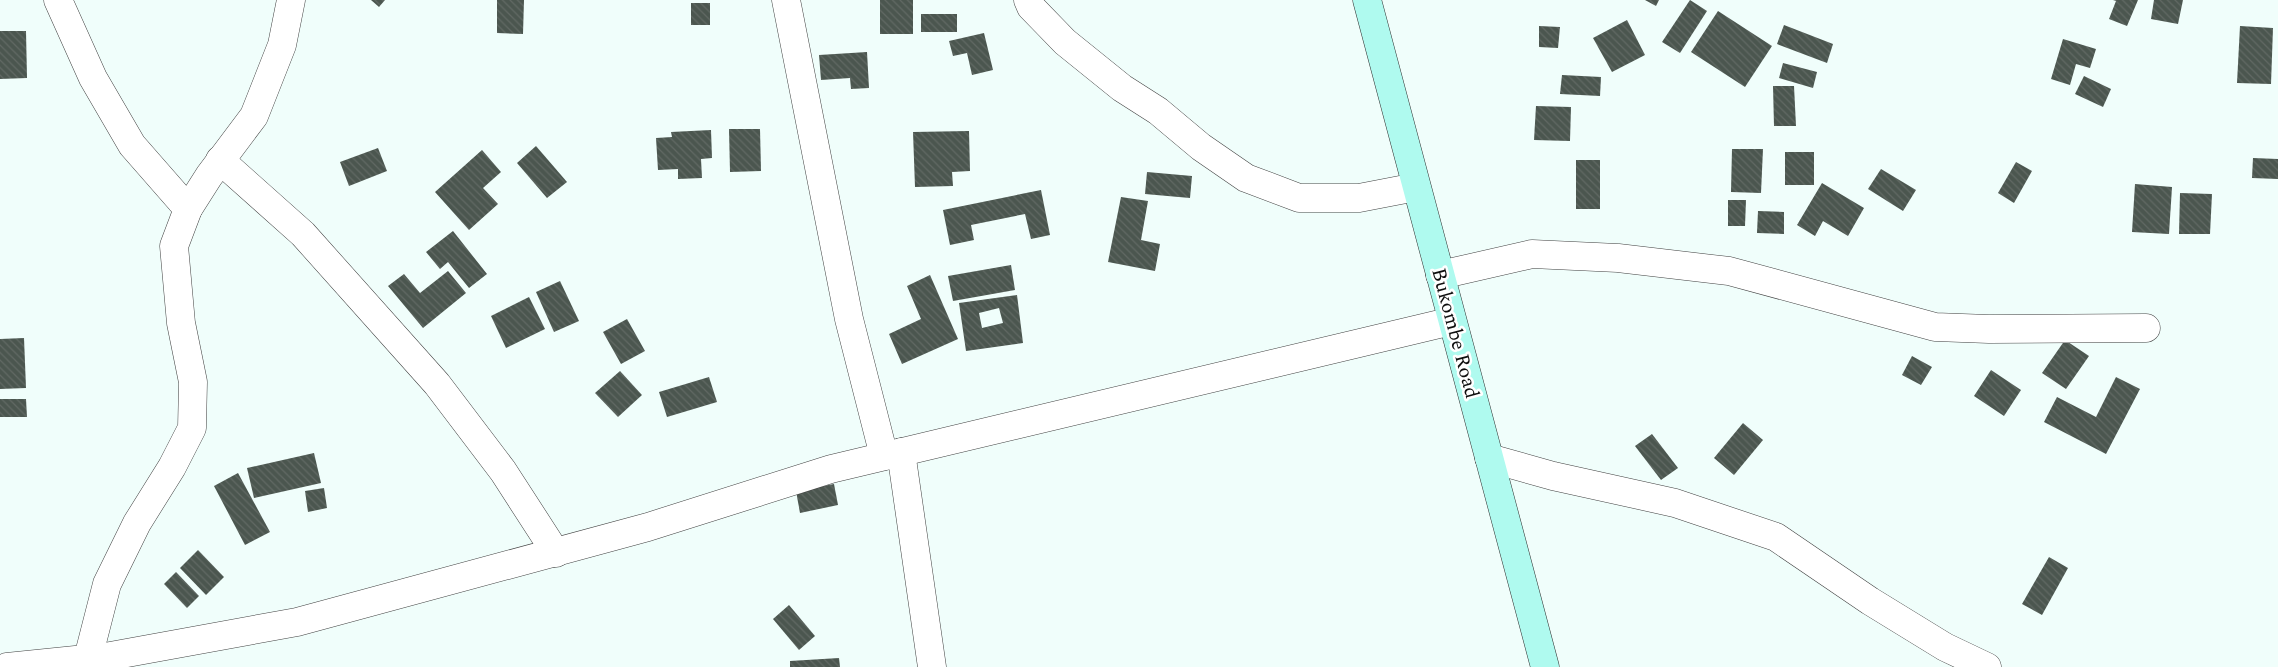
<svg xmlns="http://www.w3.org/2000/svg" width="2278" height="667" viewBox="0 0 2278 667" font-family="Spectral,serif">
<style>
.building{fill:url(#building-back-hatch);fill-rule:evenodd}
.lines{fill:none;stroke-linecap:round;stroke-linejoin:round}
.minor-casing{stroke:#414141;stroke-width:29}
.secondary-casing{stroke:#303030;stroke-width:29}
.minor{stroke:#fff;stroke-width:28}
.secondary{stroke:#affaef;stroke-width:28}
.labels{text-anchor:middle;stroke-width:5;stroke-linejoin:round;paint-order:stroke}
.street-label{font-size:20px;fill:#0e0e0e;stroke:#fff}
</style>
<defs>
<pattern id="building-back-hatch" width="6" height="6" patternUnits="userSpaceOnUse" patternTransform="scale(1.25)"><rect width="6" height="6" fill="#4b564f"/><path d="M-1 5l2 2M0 0l6 6M5-1l2 2" fill="none" stroke="#616964"/></pattern>
</defs>
<rect width="100%" height="100%" fill="#f0fefb"/>
<!-- building -->
<g class="building">
<polygon points="371,0 385,0 379,7"/>
<polygon points="497,0 524,0 523,34 497,33"/>
<rect x="880" y="0" width="33" height="34"/>
<polygon points="1645,0 1659,0 1656,6"/>
<polygon points="1690,0 1707,11 1680,53 1662,42"/>
<polygon points="2113,0 2138,0 2127,26 2109,19 2116,1"/>
<polygon points="2154,0 2183,0 2178,24 2151,19"/>
<rect x="691" y="3" width="19" height="22"/>
<polygon points="1718,11 1772,46 1745,87 1691,52"/>
<rect x="921" y="14" width="36" height="18"/>
<polygon points="1627,20 1645,55 1612,72 1593,38"/>
<polygon points="1784,25 1833,44 1827,63 1777,44"/>
<polygon points="1539,26 1560,27 1558,48 1539,47"/>
<polygon points="2240,26 2273,28 2271,84 2237,83"/>
<polygon points="0,31 26,31 27,78 0,79"/>
<polygon points="984,33 993,70 972,75 967,53 953,56 949,41"/>
<polygon points="2063,39 2096,49 2090,68 2076,64 2070,85 2051,79"/>
<polygon points="867,52 869,88 851,89 850,78 821,80 819,55"/>
<polygon points="1783,63 1817,72 1813,88 1779,78"/>
<polygon points="1562,75 1601,77 1600,96 1560,94"/>
<polygon points="2084,76 2111,89 2103,107 2075,94"/>
<polygon points="1773,86 1794,86 1796,126 1774,126"/>
<polygon points="1536,106 1571,107 1570,141 1534,140"/>
<polygon points="729,129 760,129 761,171 730,172"/>
<polygon points="711,130 712,158 701,159 702,178 678,179 678,169 658,170 656,138 672,137 671,132"/>
<polygon points="969,131 970,171 952,172 953,186 915,187 913,132"/>
<polygon points="536,146 567,182 547,198 517,163"/>
<polygon points="378,148 387,171 349,186 340,162"/>
<polygon points="1732,149 1763,149 1761,193 1731,192"/>
<polygon points="482,150 501,172 483,188 498,204 469,230 435,192"/>
<rect x="1785" y="152" width="29" height="33"/>
<polygon points="2253,158 2278,159 2278,179 2252,178"/>
<rect x="1576" y="160" width="24" height="49"/>
<polygon points="2016,162 2032,171 2014,203 1998,193"/>
<polygon points="1881,169 1916,190 1903,211 1868,189"/>
<polygon points="1147,172 1192,176 1190,198 1145,194"/>
<polygon points="1822,183 1864,208 1848,236 1823,221 1815,236 1797,225"/>
<polygon points="2135,184 2172,187 2169,234 2132,232"/>
<polygon points="1041,190 1050,235 1031,239 1025,214 971,225 974,240 950,245 943,210"/>
<polygon points="2180,193 2212,194 2210,234 2179,234"/>
<polygon points="1121,197 1148,201 1141,240 1160,244 1155,271 1108,262"/>
<polygon points="1728,200 1746,200 1745,226 1728,226"/>
<polygon points="1758,211 1784,212 1784,234 1757,233"/>
<polygon points="453,231 487,274 469,288 448,262 440,269 426,252"/>
<polygon points="1011,265 1015,290 953,301 948,276"/>
<polygon points="448,271 466,293 423,328 388,286 404,274 420,293"/>
<polygon points="930,275 958,339 902,364 889,334 921,319 907,286"/>
<polygon points="560,281 579,321 554,332 536,292"/>
<path d="M 1017,295 L 1023,343 L 966,351 L 959,303 ZM 999,308 L 1003,323 L 982,328 L 979,313 Z"/>
<polygon points="529,297 545,329 506,348 491,316"/>
<polygon points="627,319 645,351 621,364 603,332"/>
<polygon points="24,338 26,388 0,389 0,339"/>
<polygon points="2065,340 2089,356 2066,389 2042,373"/>
<polygon points="1912,356 1932,367 1921,385 1902,375"/>
<polygon points="1991,370 2021,390 2004,416 1974,396"/>
<polygon points="620,371 642,395 618,417 595,393"/>
<polygon points="709,377 717,402 667,417 659,392"/>
<polygon points="2116,377 2140,389 2106,454 2044,422 2057,397 2096,417"/>
<polygon points="0,399 26,399 27,417 0,417"/>
<polygon points="1743,423 1763,440 1734,475 1714,458"/>
<polygon points="1652,434 1678,468 1661,480 1635,446"/>
<polygon points="314,453 321,483 254,498 247,468"/>
<polygon points="238,473 270,532 245,545 214,486"/>
<polygon points="834,484 838,505 800,513 796,491"/>
<polygon points="324,488 327,508 308,512 305,491"/>
<polygon points="198,550 224,577 206,595 180,568"/>
<polygon points="2049,557 2068,568 2042,615 2022,604"/>
<polygon points="176,572 199,596 187,608 164,584"/>
<polygon points="789,605 815,636 799,650 773,619"/>
<polygon points="839,658 840,667 790,667 790,661"/>
</g>
<g class="lines">
<defs>
<g id="minor">
<polyline points="58,0 93,78 132,145 188,209"/>
<polyline points="786,0 849,319 884,456"/>
<polyline points="1028,0 1031,7 1065,42 1122,88 1158,111 1201,147 1246,178 1299,198 1359,198 1416,187"/>
<polyline points="220,160 303,234 437,384 503,471 556,553"/>
<polyline points="1440,275 1532,254 1618,258 1729,271 1935,327 1989,329 2146,328"/>
<polyline points="901,452 932,667"/>
<polyline points="1489,458 1553,476 1675,503 1776,537 1870,601 1945,647 1987,667"/>
<polyline points="88,658 107,584 137,523 172,467 192,428 193,382 181,323 174,246 188,209 209,176 254,116 282,45 291,0"/>
<polyline points="7,667 105,657 297,622 648,527 831,469 1452,321"/>
</g>
<polyline id="secondary" points="1367,0 1545,667"/>
</defs>
<!-- minor casing -->
<use href="#minor" class="minor-casing"/>
<!-- secondary casing -->
<use href="#secondary" class="secondary-casing"/>
<!-- minor -->
<use href="#minor" class="minor"/>
<!-- secondary -->
<use href="#secondary" class="secondary"/>
</g>
<g class="labels">
<!-- street labels -->
<g class="street-label">
<text transform="translate(1456 333) rotate(75)" y="7">Bukombe Road</text>
</g>
</g>
</svg>
